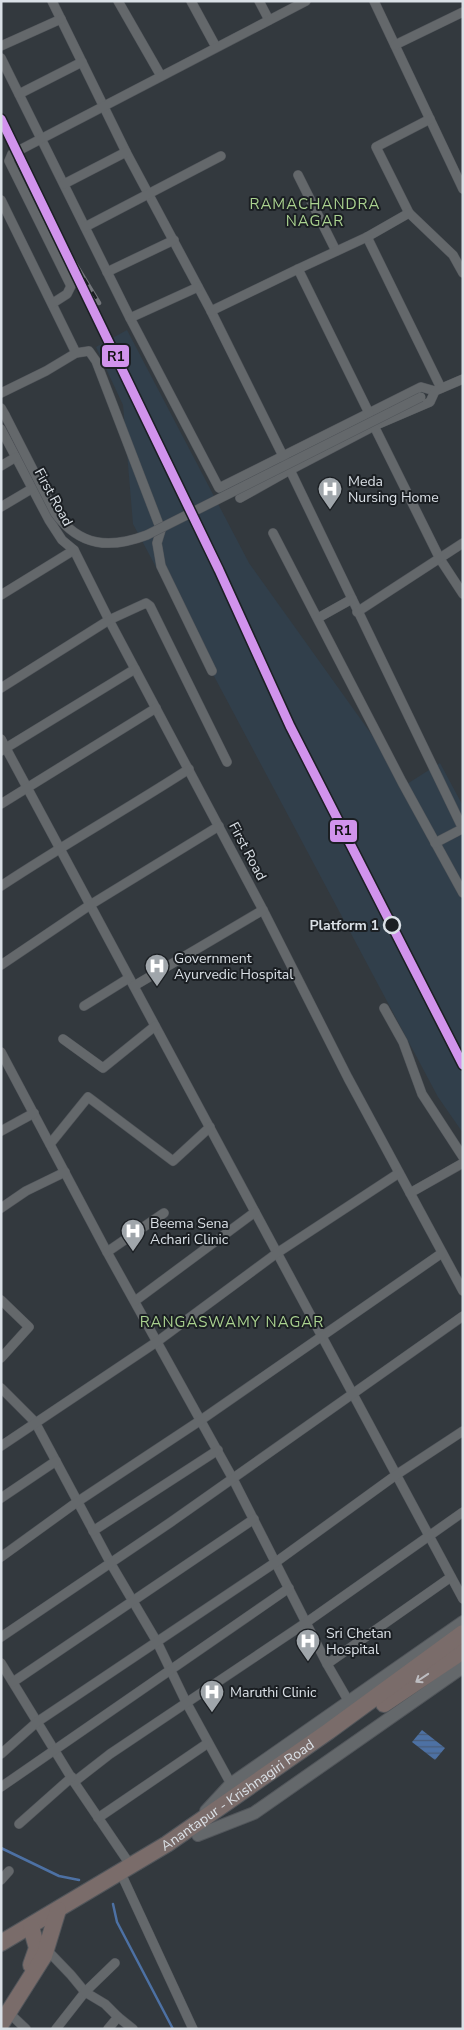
<svg xmlns="http://www.w3.org/2000/svg" width="464" height="2030" viewBox="0 0 464 2030" font-family="'Nunito Sans',sans-serif">
<style>
.built{fill:#313f4b}
.water{fill:url(#water-rules)}
.lines{fill:none;stroke-linecap:round;stroke-linejoin:round}
.stream{stroke:#4d71a4;stroke-width:2.5}
.street-casing{stroke:#52565b;stroke-width:10}
.secondary-casing{stroke:#52565b;stroke-width:14}
.highway-casing{stroke:#52565b;stroke-width:18}
.street{stroke:#64686b;stroke-width:9}
.secondary{stroke:#64686b;stroke-width:12}
.highway{stroke:#7a6c6a;stroke-width:16}
.rail-casing{stroke:#72757a;stroke-width:4.5}
.rail{stroke:#1b1f23;stroke-width:2.5;stroke-dasharray:8;stroke-linecap:butt}
.street-bridge-casing{stroke:#52565b;stroke-width:10;stroke-linecap:butt}
.street-bridge{stroke:#64686b;stroke-width:9}
.rail-1-casing{stroke:#1b1f23;stroke-width:12}
.rail-1{stroke:#d193ec;stroke-width:9}
.oneway{stroke:#bdbdc1}
.stop-dot{fill:#1b1f23;stroke:#dae0e6;stroke-width:2.5}
.labels{text-anchor:middle;stroke-width:4;stroke-linejoin:round;paint-order:stroke}
.poi-label{font-size:14px;fill:#dae0e6;stroke:#1b1f23;text-anchor:start}
.street-label{font-size:14px;fill:#dae0e6;stroke:#1b1f23}
.stop-label{font-size:14px;font-weight:bold;fill:#dae0e6;stroke:#1b1f23;text-anchor:end}
.neighbourhood-label{font-size:15px;letter-spacing:1px;fill:#abd390;stroke:#1b1f23}
.line-badge{stroke:#1b1f23;stroke-width:2}
.pale-badge-label{font-size:14px;text-anchor:middle;font-weight:bold;fill:#111}
</style>
<defs>
<pattern id="water-rules" width="6" height="5" patternUnits="userSpaceOnUse" patternTransform="scale(1.25)"><rect width="6" height="5" fill="#4d71a4"/><path d="M0 2.5h6" fill="none" stroke="#485c79"/></pattern>
</defs>
<rect width="100%" height="100%" fill="#33393e"/>
<!-- built -->
<polygon class="built" points="127,330 249,563 407,784 440,763 463,806 463,1133 438,1097 133,524 123,405 96,347"/>
<!-- water -->
<polygon class="water" points="422,1730 445,1748 435,1760 412,1742"/>
<g class="lines">
<!-- stream -->
<g class="stream">
<polyline points="1,1848 59,1876 79,1880"/>
<polyline points="113,1904 117,1922 173,2029"/>
</g>
<defs>
<g id="street">
<polyline points="52,1 126,152 211,311 290,470 240,498"/>
<polyline points="118,1 161,76"/>
<polyline points="191,1 216,47"/>
<polyline points="259,1 269,20"/>
<polyline points="374,1 463,189"/>
<polyline points="395,45 463,12"/>
<polyline points="1,46 61,19"/>
<polyline points="1,58 130,318 219,488 421,387 435,391"/>
<polyline points="19,94 82,62"/>
<polyline points="298,175 336,251"/>
<polyline points="64,184 126,152"/>
<polyline points="1,200 76,353"/>
<polyline points="409,213 376,147 430,119"/>
<polyline points="85,227 221,156"/>
<polyline points="367,237 441,388"/>
<polyline points="298,269 367,237 409,213 453,255 463,273"/>
<polyline points="107,272 174,240"/>
<polyline points="53,303 67,294 71,286 9,161 12,154 306,1"/>
<polyline points="211,311 298,269 369,413"/>
<polyline points="130,318 198,287"/>
<polyline points="463,379 435,391 430,402 374,426 290,470 463,829"/>
<polyline points="1,393 46,371 76,353 89,351 96,361 161,530 157,543 161,566 212,671"/>
<polyline points="1,408 5,415"/>
<polyline points="374,426 440,559 463,594"/>
<polyline points="1,429 49,520 62,540 74,550 109,620 263,910 348,1078 463,1291"/>
<polyline points="1,466 16,457"/>
<polyline points="1,507 33,488"/>
<polyline points="273,533 402,782 463,893"/>
<polyline points="1,595 74,550"/>
<polyline points="357,612 463,543"/>
<polyline points="318,618 352,599"/>
<polyline points="1,688 109,620 146,603 150,606 227,762"/>
<polyline points="1,739 463,1599"/>
<polyline points="1,751 135,669"/>
<polyline points="1,804 156,708"/>
<polyline points="435,843 462,829"/>
<path d="M 1,886 C 63,845 127,809 189,769"/>
<polyline points="1,965 90,905 219,826"/>
<polyline points="134,986 263,910"/>
<polyline points="84,1006 129,978"/>
<polyline points="384,1008 403,1042 422,1094 463,1157"/>
<polyline points="63,1039 103,1068 155,1026"/>
<polyline points="1,1052 107,1252 233,1479 327,1664 349,1702"/>
<polyline points="1,1131 34,1113"/>
<polyline points="50,1144 88,1097 173,1161 210,1127"/>
<polyline points="410,1193 463,1163"/>
<polyline points="1,1208 26,1191 65,1172"/>
<polyline points="107,1252 164,1213"/>
<polyline points="1,1300 29,1327 1,1358"/>
<polyline points="135,1301 255,1212"/>
<polyline points="1,1388 35,1422 111,1564 157,1642 186,1702 231,1784"/>
<polyline points="1,1446 158,1341 277,1253 399,1173"/>
<polyline points="1,1498 56,1461"/>
<polyline points="93,1531 218,1450"/>
<polyline points="1,1557 77,1502 201,1420 442,1253"/>
<polyline points="1,1637 171,1522 463,1316"/>
<polyline points="1,1663 74,1782 131,1866"/>
<polyline points="327,1664 451,1577"/>
<polyline points="13,1682 254,1519"/>
<polyline points="1,1754 37,1722 276,1562 396,1475 463,1431"/>
<polyline points="74,1782 110,1754 307,1622 463,1512"/>
<polyline points="1,1787 289,1588"/>
<polyline points="98,1818 208,1743"/>
<polyline points="19,1824 72,1777"/>
<polyline points="1,1880 9,1871"/>
<polyline points="124,1880 193,2029"/>
<polyline points="47,1950 71,1975 85,1992 56,2029"/>
<polyline points="9,2013 26,2029"/>
<polyline points="118,2017 133,2029"/>
<polyline points="108,2029 118,2017 105,2004 85,1992 115,1963"/>
</g>
<g id="secondary">
<polyline points="206,1811 231,1784 463,1622"/>
<polyline points="198,1835 254,1813 463,1667"/>
</g>
<g id="highway">
<polyline points="384,1704 463,1651"/>
<path id="s1" d="M 1,1943 L 167,1844 L 329,1731 L 463,1633"/>
<polyline points="31,1965 37,1948 31,1927"/>
<polyline points="1,2024 44,1956 58,1910"/>
</g>
</defs>
<!-- street casing -->
<use href="#street" class="street-casing"/>
<!-- secondary casing -->
<use href="#secondary" class="secondary-casing"/>
<!-- highway casing -->
<use href="#highway" class="highway-casing"/>
<!-- street -->
<use href="#street" class="street"/>
<!-- secondary -->
<use href="#secondary" class="secondary"/>
<!-- highway -->
<use href="#highway" class="highway"/>
<defs>
<polyline id="rail" points="59,237 99,303"/>
</defs>
<!-- rail casing -->
<use href="#rail" class="rail-casing"/>
<!-- rail -->
<use href="#rail" class="rail"/>
<defs>
<path id="street-bridge" d="M 5,415 L 55,513 C 80,547 110,549 147,535 L 421,397"/>
</defs>
<!-- street-bridge casing -->
<use href="#street-bridge" class="street-bridge-casing"/>
<!-- street-bridge -->
<use href="#street-bridge" class="street-bridge"/>
<defs>
<polyline id="rail-1" points="1,119 219,570 290,726 463,1065"/>
</defs>
<!-- rail-1 casing -->
<use href="#rail-1" class="rail-1-casing"/>
<!-- rail-1 -->
<use href="#rail-1" class="rail-1"/>
</g>
<!-- one-way arrows -->
<defs><path id="oneway-shaft" d="M-6 0H5M1.5-3L5.5 0L1.5 3" fill="none" stroke-width="1.6" stroke-linecap="round" stroke-linejoin="round" transform="scale(1.25)"/></defs>
<use class="oneway" href="#oneway-shaft" transform="translate(422 1678) rotate(146)"/>
<!-- icons -->
<defs>
<symbol id="hospital-pin" viewBox="-11 -11 22 30"><path d="M0 17L-7.5 6A9.5 9.5 0 1 1 7.5 6Z" fill="#a0a6ab" stroke="#1b1f23"/><path d="M-5-5h3v3.5h4V-5h3V5h-3V1.5h-4V5h-3Z" fill="#fff"/></symbol>
</defs>
<g fill-rule="evenodd">
<use href="#hospital-pin" x="316" y="475" width="28" height="38"/>
<use href="#hospital-pin" x="143" y="952" width="28" height="38"/>
<use href="#hospital-pin" x="119" y="1217" width="28" height="38"/>
<use href="#hospital-pin" x="294" y="1627" width="28" height="38"/>
<use href="#hospital-pin" x="198" y="1678" width="28" height="38"/>
</g>
<!-- markers -->
<circle class="stop-dot" cx="392" cy="925" r="8"/>
<g class="labels">
<!-- poi labels -->
<g class="poi-label">
<text x="348" y="486">Meda<tspan x="348" dy="16">Nursing Home</tspan></text>
<text x="174" y="963">Government<tspan x="174" dy="16">Ayurvedic Hospital</tspan></text>
<text x="150" y="1228">Beema Sena<tspan x="150" dy="16">Achari Clinic</tspan></text>
<text x="326" y="1638">Sri Chetan<tspan x="326" dy="16">Hospital</tspan></text>
<text x="230" y="1697">Maruthi Clinic</text>
</g>
<!-- street labels -->
<g class="street-label">
<text transform="translate(54 497) rotate(61)" y="5">First Road</text>
<text transform="translate(248 851) rotate(62)" y="5">First Road</text>
<text dy="5" stroke="none"><textPath href="#s1" startOffset="279">Anantapur - Krishnagiri Road</textPath></text>
</g>
<!-- stop labels -->
<g class="stop-label">
<text x="379" y="930">Platform 1</text>
</g>
<!-- neighbourhood labels -->
<g class="neighbourhood-label">
<text x="315" y="209">RAMACHANDRA<tspan x="315" dy="17">NAGAR</tspan></text>
<text x="232" y="1327">RANGASWAMY NAGAR</text>
</g>
</g>
<g class="line-badge">
<rect x="101" y="344" width="29" height="24" rx="5" fill="#d193ec"/>
<rect x="329" y="819" width="29" height="24" rx="5" fill="#d193ec"/>
</g>
<g class="pale-badge-label">
<text x="116" y="361">R1</text>
<text x="343" y="835">R1</text>
</g>
<!-- border -->
<rect width="464" height="2030" fill="none" stroke="#dae0e6" stroke-width="5"/>
</svg>
